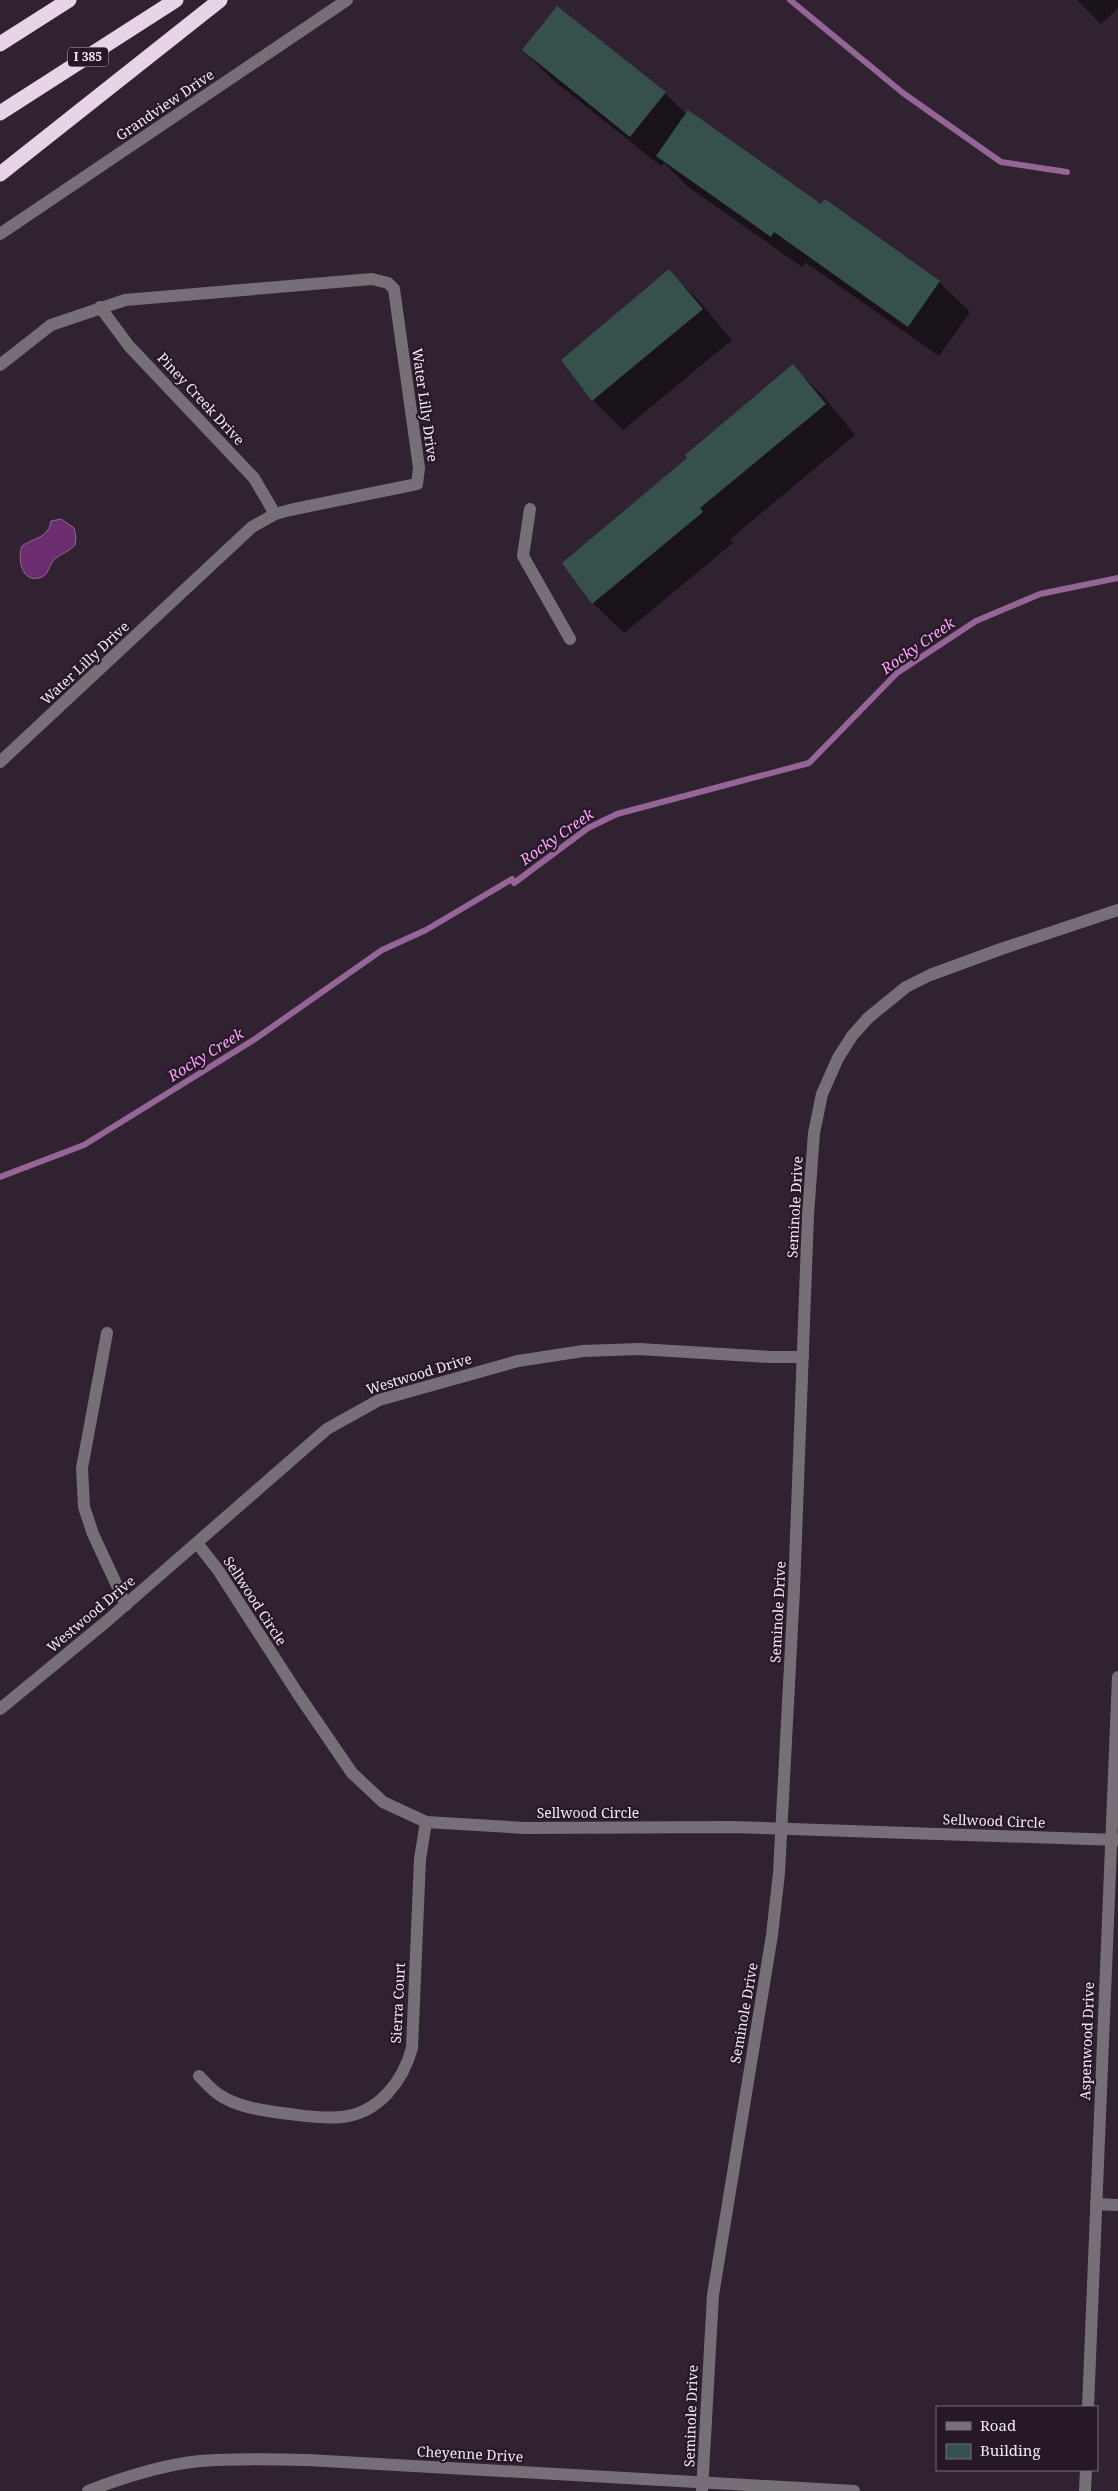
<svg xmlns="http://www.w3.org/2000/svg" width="1118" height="2491" viewBox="0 0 1118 2491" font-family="'Noto Serif',serif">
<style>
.water{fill:#6c2d6e;stroke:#946596}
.shadow{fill:#0007}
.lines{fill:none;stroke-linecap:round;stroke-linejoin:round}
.stream{stroke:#946596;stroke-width:6}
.building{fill:#36504c}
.minor{stroke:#776f77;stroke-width:12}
.highway{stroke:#e7d4e7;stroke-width:15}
.labels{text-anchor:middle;stroke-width:4.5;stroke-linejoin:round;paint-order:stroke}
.shield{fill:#261826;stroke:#b6aab6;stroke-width:1}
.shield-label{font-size:12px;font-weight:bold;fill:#f3e9f3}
.street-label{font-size:14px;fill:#f3e9f3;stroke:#261826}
.water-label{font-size:15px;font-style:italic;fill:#fda3fe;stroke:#261826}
</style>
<rect width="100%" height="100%" fill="#302230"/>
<!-- water -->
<path class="water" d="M 61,519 L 74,528 L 76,537 L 75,545 C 69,552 59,554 53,561 C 49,567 48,574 42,577 C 22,585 17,559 22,546 C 33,538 49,538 51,521 Z"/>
<!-- shadow -->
<g class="shadow">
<polygon points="1077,0 1118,0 1118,8 1101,24"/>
<polygon points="523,50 665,93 686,114 822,206 939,282 970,312 939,356 805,262 802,267 687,186 664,163 661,166 553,80"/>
<polygon points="669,271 699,301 732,340 623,430 593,400"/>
<polygon points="793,366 823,396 855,435 730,539 733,543 624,633 593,603 564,563 689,458"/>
</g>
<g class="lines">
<!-- stream -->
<g class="stream">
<polyline points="790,0 903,93 1001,162 1067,172"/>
<polyline points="0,1177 84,1145 255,1039 382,950 426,930 512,879 514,883 588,828 617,814 809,763 897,673 976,621 1040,594 1118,578"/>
</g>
</g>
<!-- building -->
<g class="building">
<polygon points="557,6 666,92 630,137 522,50"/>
<polygon points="688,110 821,204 825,199 940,281 908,327 774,232 771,237 656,156"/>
<polygon points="669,269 703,309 592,401 561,360"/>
<polygon points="793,364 826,404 700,508 703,512 592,604 562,563 687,458 685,455"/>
</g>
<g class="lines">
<!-- minor -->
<g class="minor">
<polyline points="0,234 347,0"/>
<polyline points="100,307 129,346 254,478 275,514"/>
<polyline points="0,365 51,325 125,300 372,279 388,283 394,289 419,468 417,484 290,510 275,514 252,527 0,762"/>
<polyline points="530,509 523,556 570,639"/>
<polyline points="107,1333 82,1468 84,1507 93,1534 126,1605"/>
<polyline points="197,1543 218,1570 298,1694 352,1773 383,1802 426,1822 525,1828 732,1827 1118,1840"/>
<polyline points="0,1709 107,1621 327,1429 379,1400 518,1361 583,1351 639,1349 770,1357 803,1357"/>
<path d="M 199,2076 C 205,2082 211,2089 218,2094 C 238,2108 266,2111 289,2114 C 306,2116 325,2119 342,2117 C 379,2113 403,2081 412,2048 L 420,1859 L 426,1822"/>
<polyline points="1096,2204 1118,2205"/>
<polyline points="1088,2407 1118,1677"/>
<path d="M 88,2491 C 124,2477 161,2465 200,2461 C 236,2458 272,2459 308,2460 L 854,2491"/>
<polyline points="702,2491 713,2295 772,1935 779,1873 794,1590 808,1215 814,1133 822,1094 838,1058 852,1036 868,1018 906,987 930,975 1001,949 1118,910"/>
<polyline points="1085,2491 1086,2470"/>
</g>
<!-- highway -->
<g class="highway">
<polyline points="0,44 69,0"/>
<polyline points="0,113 176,0"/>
<polyline points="0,174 220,0"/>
</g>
</g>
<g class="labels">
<!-- shield labels -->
<rect class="shield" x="68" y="47.5" width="40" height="19" rx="4"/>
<g class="shield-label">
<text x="88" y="61">I 385</text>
</g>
<!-- street labels -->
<g class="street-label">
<text transform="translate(165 105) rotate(-34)" y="5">Grandview Drive</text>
<text transform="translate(201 399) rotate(47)" y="5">Piney Creek Drive</text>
<text transform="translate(425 405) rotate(82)" y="5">Water Lilly Drive</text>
<text transform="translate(85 663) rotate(-43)" y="5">Water Lilly Drive</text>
<text transform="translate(795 1207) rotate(-87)" y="5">Seminole Drive</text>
<text transform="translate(419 1374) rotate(-17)" y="5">Westwood Drive</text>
<text transform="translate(255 1601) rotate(57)" y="5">Sellwood Circle</text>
<text transform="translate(778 1612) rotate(-87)" y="5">Seminole Drive</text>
<text transform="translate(91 1614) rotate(-40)" y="5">Westwood Drive</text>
<text x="588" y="1818">Sellwood Circle</text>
<text transform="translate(994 1821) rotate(2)" y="5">Sellwood Circle</text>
<text transform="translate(398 2003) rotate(-87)" y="5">Sierra Court</text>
<text transform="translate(744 2013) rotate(-80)" y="5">Seminole Drive</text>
<text transform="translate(1087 2041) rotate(-88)" y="5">Aspenwood Drive</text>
<text transform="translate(691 2416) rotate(-88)" y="5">Seminole Drive</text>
<text transform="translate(470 2454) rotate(3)" y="5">Cheyenne Drive</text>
</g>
<!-- water labels -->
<g class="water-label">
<text transform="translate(918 646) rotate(-35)" y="5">Rocky Creek</text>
<text transform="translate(557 837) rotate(-35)" y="5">Rocky Creek</text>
<text transform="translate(206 1055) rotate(-32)" y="5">Rocky Creek</text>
</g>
</g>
<!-- legend -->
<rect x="936" y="2406" width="162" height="65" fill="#261826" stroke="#786c78"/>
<rect x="946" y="2422" width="25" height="8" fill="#776f77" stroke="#786c78"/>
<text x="980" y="2431" font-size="15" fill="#f3e9f3">Road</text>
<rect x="946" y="2444" width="25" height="15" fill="#36504c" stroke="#786c78"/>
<text x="980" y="2456" font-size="15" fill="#f3e9f3">Building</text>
</svg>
